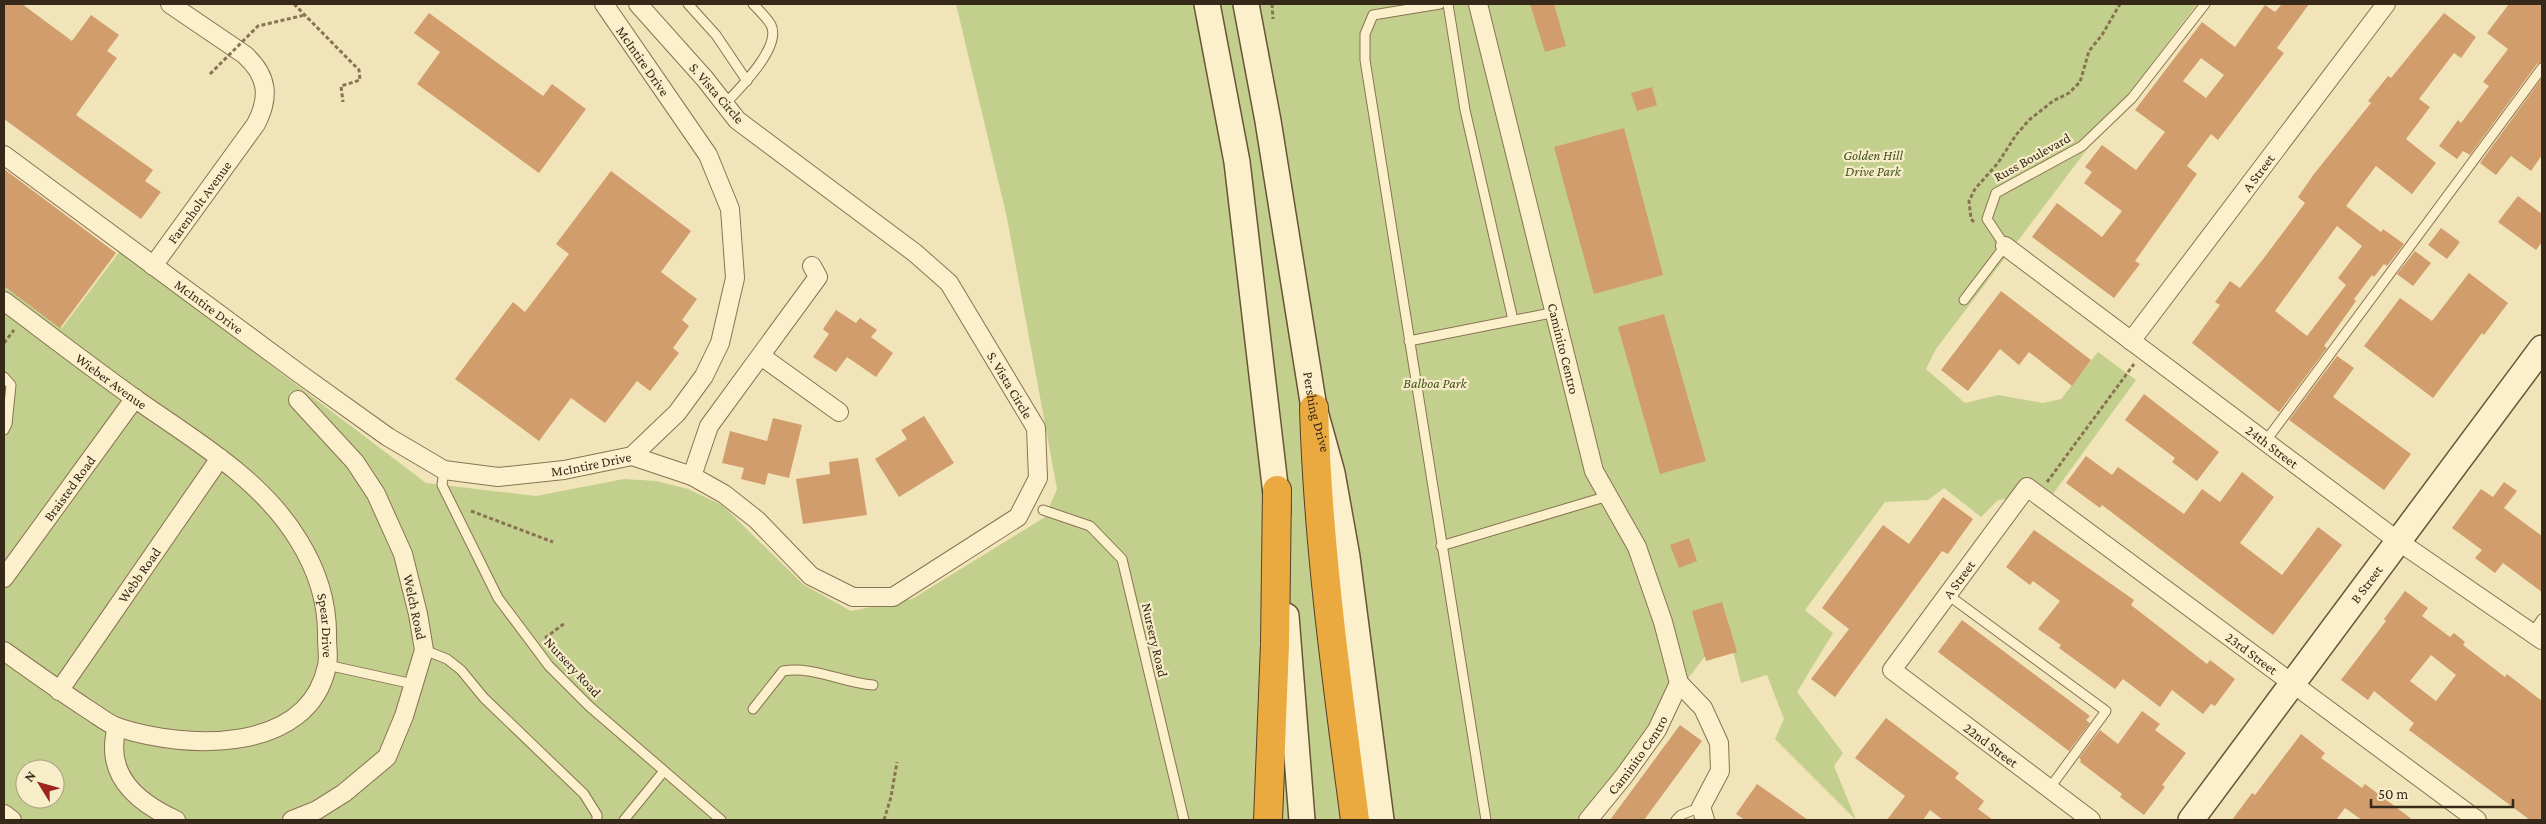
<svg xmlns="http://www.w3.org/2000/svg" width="2546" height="824" viewBox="0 0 2546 824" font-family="'Crimson Pro',serif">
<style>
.green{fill:#c3cf8d;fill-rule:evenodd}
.building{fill:#d29d6c;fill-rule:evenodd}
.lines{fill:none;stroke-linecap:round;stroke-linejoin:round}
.service-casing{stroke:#887353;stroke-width:11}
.minor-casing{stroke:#887353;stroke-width:20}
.secondary-casing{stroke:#6a5336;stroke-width:28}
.motorway-casing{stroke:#554028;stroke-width:30}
.path{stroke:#887353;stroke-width:3;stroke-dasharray:4 2.5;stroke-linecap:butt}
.service{stroke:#fcf0cc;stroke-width:9}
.minor{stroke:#fcf0cc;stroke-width:18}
.secondary{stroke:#fcf0cc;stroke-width:25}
.motorway{stroke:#eaaa40;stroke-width:28}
.path-bridge{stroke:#887353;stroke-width:3;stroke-dasharray:4 2.5;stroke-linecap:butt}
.labels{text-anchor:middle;stroke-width:4.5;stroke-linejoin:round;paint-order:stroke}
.street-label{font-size:14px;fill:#362919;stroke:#f8edc9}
.park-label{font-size:14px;font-style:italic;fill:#43541e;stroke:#f8edc9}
</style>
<rect width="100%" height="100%" fill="#f1e4b9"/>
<!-- green -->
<path class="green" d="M 956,4 L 2197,4 L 1936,349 L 1926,369 L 1965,403 L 1998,395 L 2043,403 L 2061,399 L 2098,352 L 2136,380 L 2050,498 L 2031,496 L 1998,500 L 1981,517 L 1944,488 L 1928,500 L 1885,502 L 1805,610 L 1833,633 L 1797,692 L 1843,753 L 1834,766 L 1856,820 L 1775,739 L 1784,719 L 1767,675 L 1741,683 L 1727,627 L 1581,820 L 4,820 L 4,285 L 62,328 L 120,251 L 426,483 L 536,496 L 624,479 L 656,481 L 688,489 L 722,505 L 804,585 L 851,611 L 912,599 L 1045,517 L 1057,489 L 1007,218 ZM 25,769 L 55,769 L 55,799 L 25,799 Z"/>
<!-- building -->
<g class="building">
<polygon points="4,4 22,4 72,41 91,15 119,35 107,51 117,58 76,115 153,170 145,181 161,192 141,219 4,119"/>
<polygon points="1530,4 1554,4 1566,46 1545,52"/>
<path d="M 2282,4 L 2309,4 L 2277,48 L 2284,53 L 2218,140 L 2211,134 L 2187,166 L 2197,174 L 2135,261 L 2140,264 L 2114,298 L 2032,237 L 2057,203 L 2102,237 L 2122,211 L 2084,183 L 2092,172 L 2085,167 L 2102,145 L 2136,170 L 2165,132 L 2135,110 L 2202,22 L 2235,47 L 2265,5 L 2275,12 ZM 2201,58 L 2224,75 L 2206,98 L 2183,81 Z"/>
<polygon points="2509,4 2542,4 2542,62 2537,64 2470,155 2463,151 2457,159 2439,146 2458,120 2461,123 2489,86 2483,82 2508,49 2487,33"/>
<polygon points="429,13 543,96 552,84 586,109 539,173 417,84 440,52 414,33"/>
<path d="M 2444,13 L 2476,37 L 2461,58 L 2454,53 L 2419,99 L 2430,107 L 2406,139 L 2436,163 L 2412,194 L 2376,166 L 2346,206 L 2381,232 L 2383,229 L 2404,244 L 2387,266 L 2384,264 L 2374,277 L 2372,275 L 2354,299 L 2356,301 L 2324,346 L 2327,348 L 2279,412 L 2192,343 L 2220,305 L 2215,302 L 2230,281 L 2240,288 L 2264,258 L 2305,203 L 2298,197 L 2314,174 L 2371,103 L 2368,101 L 2388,76 L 2391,78 ZM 2337,226 L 2362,246 L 2338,278 L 2346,285 L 2307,336 L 2275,311 Z"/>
<polygon points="2542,78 2542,155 2531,171 2511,156 2496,175 2480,163"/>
<polygon points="1652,87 1657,105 1637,111 1631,93"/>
<polygon points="1624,128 1663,275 1594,294 1554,147"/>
<polygon points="4,169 116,253 60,328 4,286"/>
<polygon points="611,171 691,231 661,272 697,299 682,320 689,326 673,348 679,353 650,391 637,381 605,423 571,398 539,441 455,379 513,302 525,312 569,254 556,244"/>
<polygon points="2518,196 2542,214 2542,242 2536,250 2498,222"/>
<polygon points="2441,228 2460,242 2447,259 2428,245"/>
<polygon points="2415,251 2431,263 2413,286 2397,274"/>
<polygon points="2469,273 2508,303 2484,335 2482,333 2433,398 2364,346 2400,298 2432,321"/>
<polygon points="2001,291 2091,360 2072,386 2029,352 2019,365 2000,349 1968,391 1941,370"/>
<polygon points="836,310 856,323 860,318 877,330 871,337 893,353 876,377 847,357 836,372 813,357 829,334 823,329"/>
<polygon points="1664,314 1706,461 1660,474 1618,327"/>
<polygon points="2337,356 2354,368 2333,397 2411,454 2384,490 2289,420"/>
<polygon points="2144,394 2219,452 2197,481 2172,462 2175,458 2125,420"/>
<polygon points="924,416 954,463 899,497 875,459 907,439 901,430"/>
<polygon points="773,418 802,425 789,478 768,473 765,485 741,479 744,468 722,463 730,431 767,441"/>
<polygon points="2086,456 2112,475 2118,467 2184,514 2202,489 2220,502 2242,472 2274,497 2240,543 2282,575 2318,527 2342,545 2273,635 2102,505 2100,508 2066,483"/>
<polygon points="858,458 867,515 803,524 796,479 830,474 829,462"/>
<polygon points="2504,482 2517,491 2504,508 2542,536 2542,592 2503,563 2495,573 2475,558 2482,550 2452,528 2481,489 2493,497"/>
<polygon points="1943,497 1973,519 1948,554 1942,551 1835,697 1811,679 1849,629 1822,608 1883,525 1909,544"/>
<polygon points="2034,530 2134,600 2131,605 2207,664 2210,660 2235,679 2215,706 2211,704 2203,714 2172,690 2160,707 2123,679 2115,689 2059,648 2061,645 2038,629 2060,601 2033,581 2030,585 2006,567"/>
<polygon points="1689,538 1697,561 1679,568 1670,545"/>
<path d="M 2405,591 L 2428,608 L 2422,616 L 2450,637 L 2454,633 L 2465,642 L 2463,645 L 2505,677 L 2507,674 L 2542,701 L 2542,820 L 2530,820 L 2409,730 L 2414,723 L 2374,691 L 2368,700 L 2341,680 L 2386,621 L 2384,619 ZM 2431,655 L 2456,675 L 2436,701 L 2410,681 Z"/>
<polygon points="1722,602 1737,652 1706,661 1692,611"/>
<polygon points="1962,620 2090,716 2086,720 2090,723 2069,751 1938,652"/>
<polygon points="2142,711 2160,724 2155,730 2186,753 2162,785 2165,787 2144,815 2120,797 2122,794 2080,762 2081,760 2079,758 2100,730 2118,744"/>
<polygon points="1886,718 1959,773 1955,778 1984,801 1978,809 1993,820 1943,820 1930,810 1923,820 1887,820 1905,796 1855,758"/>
<polygon points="1680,725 1702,741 1644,820 1610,820"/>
<polygon points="2301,734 2325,753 2321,758 2362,788 2365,784 2413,820 2362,820 2345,808 2336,820 2232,820 2252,793 2255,795"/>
<polygon points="1757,784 1808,820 1745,820 1736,814"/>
</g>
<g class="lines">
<defs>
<g id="service">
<polyline points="688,4 716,35 747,81"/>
<polyline points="1440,4 1373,15 1365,34 1365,60 1486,820"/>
<polyline points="1448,4 1465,110 1513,320"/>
<path d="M 725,104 C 739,89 782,47 771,25 C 767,18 759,10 753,4"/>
<polyline points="1964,300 2005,246 1987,219 1996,193 2082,146 2132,98 2205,4"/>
<polyline points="1409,341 1556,312"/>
<polyline points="4,377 11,385 7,424 4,430"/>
<polyline points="2265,442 2542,68"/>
<polyline points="444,470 442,485 498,598 549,666 589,706 721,820"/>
<polyline points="1043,510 1090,526 1122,559 1184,820"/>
<polyline points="1441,546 1608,496"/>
<polyline points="1948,595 2106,711 2049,789"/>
<polyline points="2532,633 2542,619"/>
<polyline points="424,650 447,659 461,670 484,698 584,794 597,815 597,820"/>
<polyline points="327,665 413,684"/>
<path d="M 753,709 L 783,671 C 814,666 843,683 873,685"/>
<polyline points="624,820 664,771"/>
<polyline points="1676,820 1681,815 1701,807"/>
</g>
<g id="minor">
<path id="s1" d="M 1478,4 L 1594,471 L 1637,547 L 1663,622 L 1679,683 L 1703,708 L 1719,743 L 1720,771 L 1701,807 L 1705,820"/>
<path id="s2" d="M 4,155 L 300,374 L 388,437 L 444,470 L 498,477 L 564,470 L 632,456 L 677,413 L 704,376 L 720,343 L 735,278 L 730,209 L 708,155 L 604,4"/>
<path id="s3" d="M 2005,246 L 2398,541 L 2542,640"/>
<path id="s4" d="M 153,266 L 256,124 C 270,97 268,76 245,55 L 170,4"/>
<path id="s5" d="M 4,301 C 48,334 92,368 137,400 C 194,440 262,479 299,541 C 317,570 328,604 327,639 C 327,647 329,657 327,666 C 308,755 186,749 120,728 C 109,725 99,716 89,710 C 60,691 32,671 4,651"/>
<path id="s6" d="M 2131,341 L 2386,4"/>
<polyline points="761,356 839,412"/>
<polyline points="632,456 692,476 724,494 757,520 811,576 853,597 893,597 1018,517 1038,478 1036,428 949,283 915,253 737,120 705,79 638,4"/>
<polyline points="692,476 709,426 818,277 812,266"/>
<path id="s7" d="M 4,578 L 135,398"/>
<path id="s8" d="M 59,691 L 220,458"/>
<path d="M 117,727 C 104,774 136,802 176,820"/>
<polyline points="4,814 12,820"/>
<polyline points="292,820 317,810 344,793 387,757 404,716 424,650 418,614 403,554 376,494 355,462 298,400"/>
<path id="s9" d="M 1588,820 L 1624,776 L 1657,730 L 1679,683"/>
<path id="s10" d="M 2091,820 L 1892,670 L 2027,487 L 2477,820"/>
</g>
<g id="secondary">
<polyline points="1207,4 1237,162 1278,511"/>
<path id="s11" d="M 1246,4 L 1268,121 L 1314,408 L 1332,473 L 1347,557 L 1381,820"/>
<polyline points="1286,616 1302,820"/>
<path id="s12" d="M 2191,820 L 2542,348"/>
</g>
<g id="motorway">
<path d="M 1314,408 C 1318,546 1337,683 1355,820"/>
<polyline points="1268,820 1275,644 1277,490"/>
</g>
</defs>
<!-- service casing -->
<use href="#service" class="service-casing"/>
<!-- minor casing -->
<use href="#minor" class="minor-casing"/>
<!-- secondary casing -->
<use href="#secondary" class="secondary-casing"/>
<!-- motorway casing -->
<use href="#motorway" class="motorway-casing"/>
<!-- path -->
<g class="path">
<polyline points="294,4 359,70 360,80 341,86 343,102"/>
<polyline points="1272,4 1273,19"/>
<polyline points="1974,222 1971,219 1969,201 1975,189 1998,163 2016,135 2029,120 2053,101 2069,93 2080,82 2089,51 2102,35 2120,4"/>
<polyline points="4,343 14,330"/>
<polyline points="2047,482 2134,364"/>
<polyline points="471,511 553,542"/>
<polyline points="545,638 565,623"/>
<polyline points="884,820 891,797 897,762"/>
</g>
<!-- service -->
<use href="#service" class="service"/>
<!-- minor -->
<use href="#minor" class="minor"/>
<!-- secondary -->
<use href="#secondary" class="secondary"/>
<!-- motorway -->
<use href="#motorway" class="motorway"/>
<!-- path-bridge -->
<polyline class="path-bridge" points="210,74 258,26 305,15"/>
</g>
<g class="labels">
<!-- street labels -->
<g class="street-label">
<text transform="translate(643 61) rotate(55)" y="5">McIntire Drive</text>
<text transform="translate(717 93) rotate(49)" y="5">S. Vista Circle</text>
<text transform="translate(2032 157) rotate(-29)" y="5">Russ Boulevard</text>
<text dy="5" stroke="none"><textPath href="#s6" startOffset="211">A Street</textPath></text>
<text dy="5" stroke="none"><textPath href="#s4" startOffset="79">Farenholt Avenue</textPath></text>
<text dy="5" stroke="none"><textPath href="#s2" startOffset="255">McIntire Drive</textPath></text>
<text dy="5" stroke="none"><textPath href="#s1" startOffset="355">Caminito Centro</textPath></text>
<text dy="5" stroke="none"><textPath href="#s5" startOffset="134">Wieber Avenue</textPath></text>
<text transform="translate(1010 385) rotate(59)" y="5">S. Vista Circle</text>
<text dy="5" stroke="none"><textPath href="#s11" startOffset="414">Pershing Drive</textPath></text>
<text dy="5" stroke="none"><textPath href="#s3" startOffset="334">24th Street</textPath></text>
<text dy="5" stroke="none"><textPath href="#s2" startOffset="690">McIntire Drive</textPath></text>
<text dy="5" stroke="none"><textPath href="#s7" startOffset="111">Braisted Road</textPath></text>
<text dy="5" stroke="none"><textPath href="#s8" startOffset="141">Webb Road</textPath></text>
<text dy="5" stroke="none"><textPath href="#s10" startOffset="362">A Street</textPath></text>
<text dy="5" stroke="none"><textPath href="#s12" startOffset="294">B Street</textPath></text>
<text transform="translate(415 607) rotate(78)" y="5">Welch Road</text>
<text dy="5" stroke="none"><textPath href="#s5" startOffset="472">Spear Drive</textPath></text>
<text transform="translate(1155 640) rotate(77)" y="5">Nursery Road</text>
<text dy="5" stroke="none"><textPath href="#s10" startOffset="756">23rd Street</textPath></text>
<text transform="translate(573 667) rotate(47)" y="5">Nursery Road</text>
<text transform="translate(1991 745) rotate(37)" y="5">22nd Street</text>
<text dy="5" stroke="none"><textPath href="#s9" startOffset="82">Caminito Centro</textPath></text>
</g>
<!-- park labels -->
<g class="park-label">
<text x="1873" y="160">Golden Hill<tspan x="1873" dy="16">Drive Park</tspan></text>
<text x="1435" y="388">Balboa Park</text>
</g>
</g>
<!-- border -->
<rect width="2546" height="824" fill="none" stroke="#362919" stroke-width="10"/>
<!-- north arrow -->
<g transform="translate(40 784) rotate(307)"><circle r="24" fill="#f8edc9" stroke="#aa9f83"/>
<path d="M0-4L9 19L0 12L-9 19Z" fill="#9c251e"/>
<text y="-8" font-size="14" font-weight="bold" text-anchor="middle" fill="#362919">N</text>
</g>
<!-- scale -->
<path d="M2371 799v8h142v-8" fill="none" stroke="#362919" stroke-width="2.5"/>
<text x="2378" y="799" font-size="15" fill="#362919" stroke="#f8edc9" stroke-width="4" paint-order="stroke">50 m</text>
</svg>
